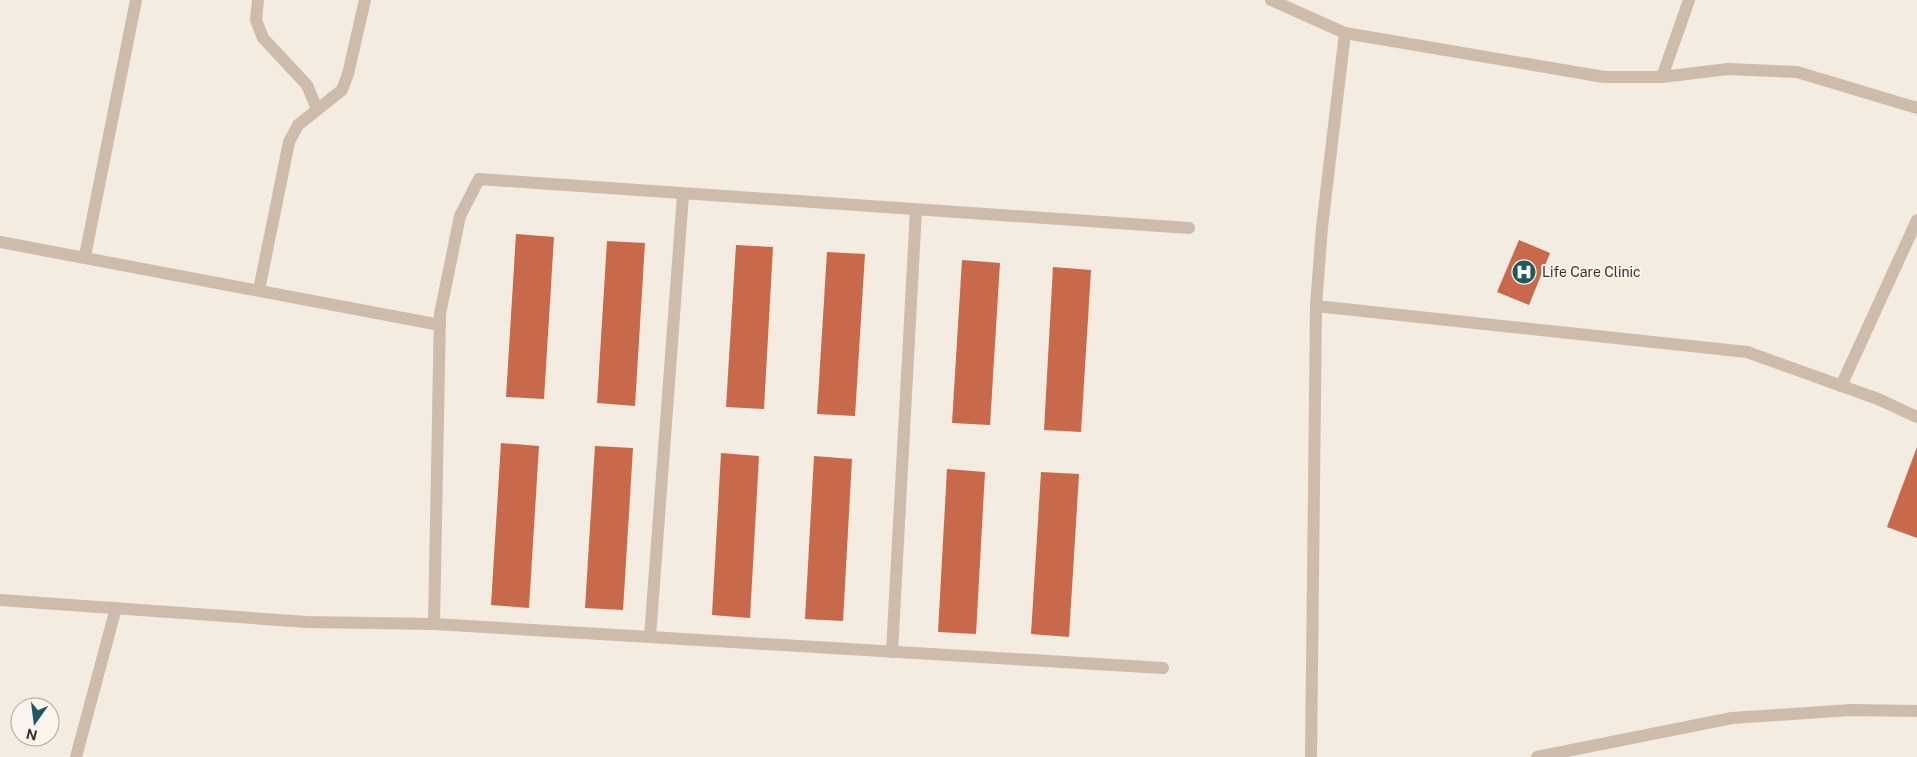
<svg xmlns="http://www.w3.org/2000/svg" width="1917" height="757" viewBox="0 0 1917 757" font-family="'Public Sans',sans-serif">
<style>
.building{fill:#c8694b}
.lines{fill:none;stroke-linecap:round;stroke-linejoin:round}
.service{stroke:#cdbbac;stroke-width:12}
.minor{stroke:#cdbbac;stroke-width:12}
.tertiary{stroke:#cdbbac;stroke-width:12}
.labels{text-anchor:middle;stroke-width:4;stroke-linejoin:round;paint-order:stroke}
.poi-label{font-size:14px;fill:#3b302b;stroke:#fbf5ee;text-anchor:start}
</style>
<rect width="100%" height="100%" fill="#f4ebe1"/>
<!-- building -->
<g class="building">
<polygon points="516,234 554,237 544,399 506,397"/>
<polygon points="1519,240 1550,253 1529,305 1497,292"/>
<polygon points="607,241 645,243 635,406 597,403"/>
<polygon points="736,245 773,247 764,409 726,407"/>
<polygon points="827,252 865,254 855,416 817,414"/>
<polygon points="962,260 1000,263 990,425 952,423"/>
<polygon points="1053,267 1091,270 1081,432 1044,430"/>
<polygon points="501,443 539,446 529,608 491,605"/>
<polygon points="595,446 633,448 623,610 585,608"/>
<polygon points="1917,447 1917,538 1887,527"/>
<polygon points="721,453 759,456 750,618 712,615"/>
<polygon points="814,456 852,459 843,621 805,619"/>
<polygon points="947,469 985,472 976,634 938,632"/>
<polygon points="1041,472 1079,474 1069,637 1031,634"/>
</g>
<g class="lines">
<!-- service -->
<g class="service">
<polyline points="258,0 256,20 263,38 307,85 317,109"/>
<polyline points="0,242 440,325"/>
<polyline points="85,256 136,0"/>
<polyline points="259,290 289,142 298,125 342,90 348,74 365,0"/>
<polyline points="0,600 307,622 434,624 650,637 683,195"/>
<polyline points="434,624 440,314 460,216 479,179 1189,228"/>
<polyline points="650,637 1163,668"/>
<polyline points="892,652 916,210"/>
<polyline points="76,757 116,608"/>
</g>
<!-- minor -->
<g class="minor">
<polyline points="1271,0 1345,33 1322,227 1316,306 1311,757"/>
<polyline points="1345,33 1604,77 1662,77 1728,69 1797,72 1917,108"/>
<polyline points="1662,77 1689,0"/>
<polyline points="1316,306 1747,352 1878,399 1917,417"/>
<polyline points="1841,386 1917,220"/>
</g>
<!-- tertiary -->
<polyline class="tertiary" points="1537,757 1732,718 1851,710 1917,711"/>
</g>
<!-- icons -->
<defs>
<symbol id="hospital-disc" viewBox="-11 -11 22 22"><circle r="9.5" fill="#1f5a5e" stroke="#fbf5ee"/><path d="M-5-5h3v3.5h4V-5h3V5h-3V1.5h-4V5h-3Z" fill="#fff"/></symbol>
</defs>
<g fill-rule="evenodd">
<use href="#hospital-disc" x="1510" y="258" width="28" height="28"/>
</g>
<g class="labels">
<!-- poi labels -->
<g class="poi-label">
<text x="1542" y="277">Life Care Clinic</text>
</g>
</g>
<!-- north arrow -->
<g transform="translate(35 722) rotate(194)"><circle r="24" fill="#fbf5ee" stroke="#aea6a0"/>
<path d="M0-4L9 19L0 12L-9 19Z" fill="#1f5a5e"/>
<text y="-8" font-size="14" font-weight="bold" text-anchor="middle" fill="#3b302b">N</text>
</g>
</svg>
